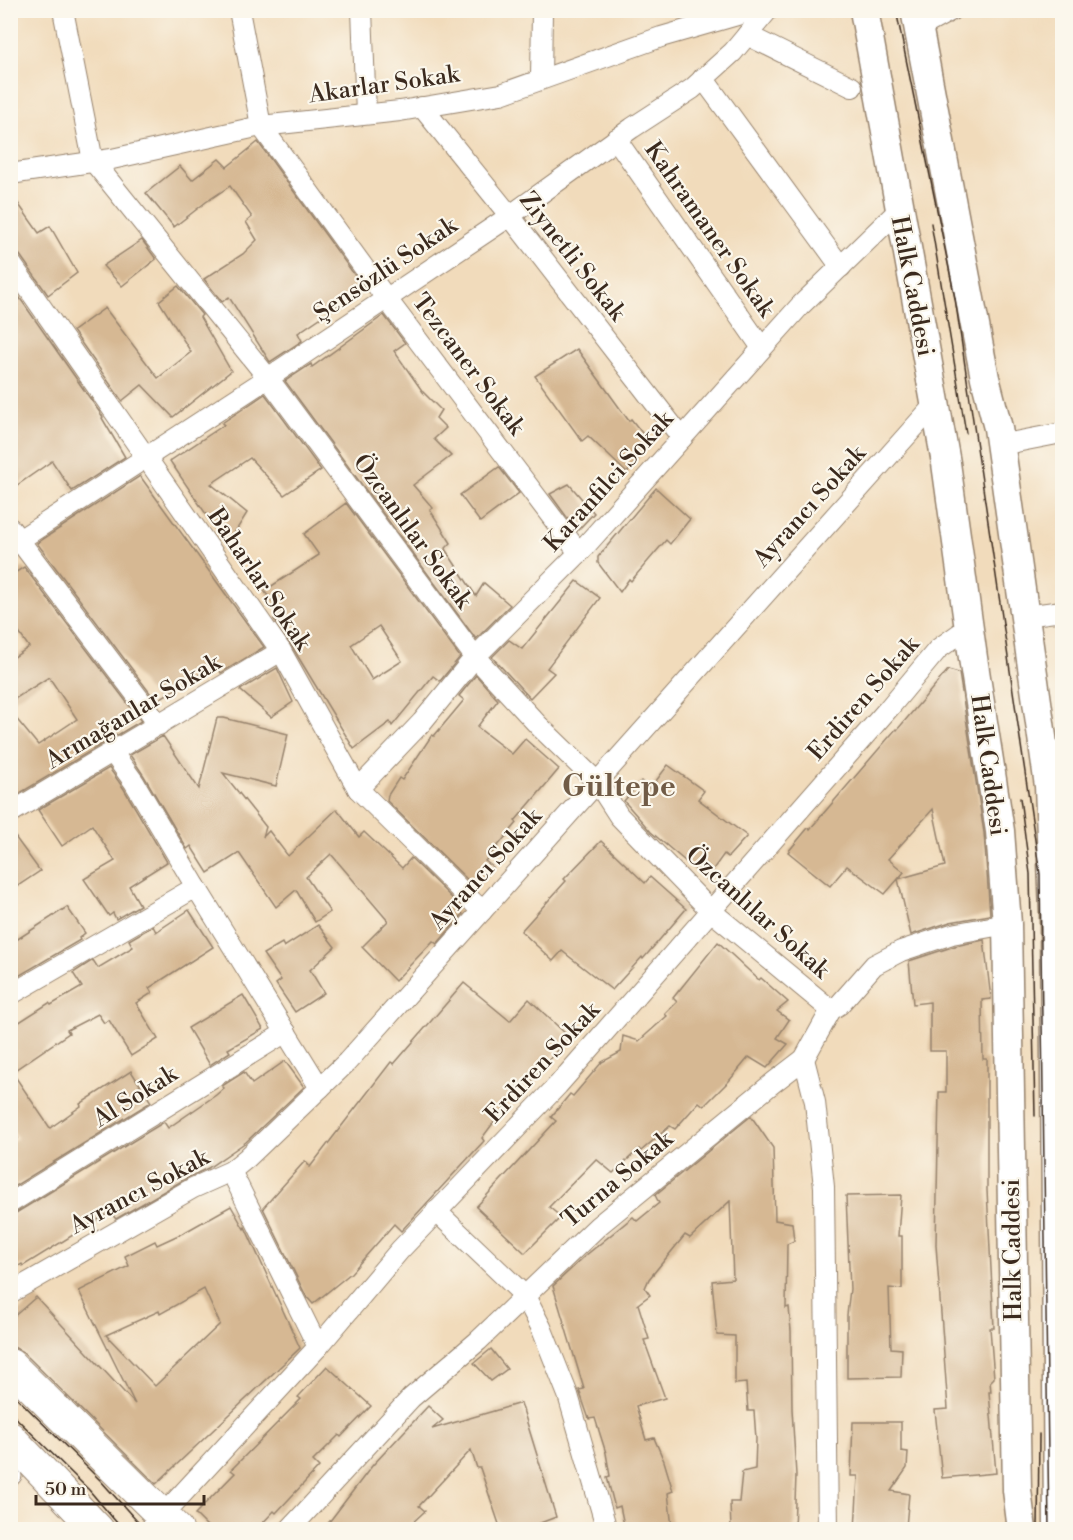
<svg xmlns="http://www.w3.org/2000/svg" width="1073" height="1540" viewBox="0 0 1073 1540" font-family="'Libre Bodoni',serif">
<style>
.building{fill:#d6b893;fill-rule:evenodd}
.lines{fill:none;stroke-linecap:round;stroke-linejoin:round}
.pedestrian-casing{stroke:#96826c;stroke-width:17}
.minor-casing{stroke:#96826c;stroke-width:22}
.secondary-casing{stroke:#96826c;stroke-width:31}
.primary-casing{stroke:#96826c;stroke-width:34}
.pedestrian{stroke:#fff;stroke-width:15}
.minor{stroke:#fff;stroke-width:20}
.secondary{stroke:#fff;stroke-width:28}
.primary{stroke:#fff;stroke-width:32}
.tram{stroke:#3b2a1e;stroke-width:1.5}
.labels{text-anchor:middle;stroke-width:4.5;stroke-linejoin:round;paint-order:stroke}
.street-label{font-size:24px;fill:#3b2a1e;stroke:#fbf7ec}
.district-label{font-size:30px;font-weight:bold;fill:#715c47;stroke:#fbf7ec}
</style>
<rect width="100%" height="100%" fill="#fbf7ec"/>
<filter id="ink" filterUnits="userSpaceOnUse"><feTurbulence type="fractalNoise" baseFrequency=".0167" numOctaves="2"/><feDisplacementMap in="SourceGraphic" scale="12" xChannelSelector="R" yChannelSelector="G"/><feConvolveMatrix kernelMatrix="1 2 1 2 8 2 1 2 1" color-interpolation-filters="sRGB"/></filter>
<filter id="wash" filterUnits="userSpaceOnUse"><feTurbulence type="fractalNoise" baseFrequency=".008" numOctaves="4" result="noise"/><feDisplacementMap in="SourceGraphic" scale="24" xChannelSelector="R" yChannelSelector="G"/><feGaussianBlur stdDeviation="1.35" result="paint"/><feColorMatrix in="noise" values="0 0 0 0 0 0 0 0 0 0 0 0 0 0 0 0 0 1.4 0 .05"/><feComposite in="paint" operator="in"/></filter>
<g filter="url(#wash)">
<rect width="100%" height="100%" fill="#f1dbbb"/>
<g id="blocks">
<!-- building -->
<g class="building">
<polygon points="258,142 364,288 298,333 302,341 270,362 229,297 222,302 204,279 243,254 257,240 246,222 252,217 230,186 206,202 174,227 146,193 180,166 192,180 219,159 227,167"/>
<polygon points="10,192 39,233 50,226 77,273 48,295 20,255 10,250"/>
<polygon points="142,240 156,259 122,286 103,266"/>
<polygon points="10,284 103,417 102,418 125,457 72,491 52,461 10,490"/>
<polygon points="178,286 202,315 200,317 231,371 173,417 142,385 122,401 73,331 105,308 158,378 191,352 159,301"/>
<polygon points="384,315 405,343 394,351 423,392 441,410 436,418 446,428 434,439 451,456 413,485 433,508 430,510 451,543 445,549 476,596 484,583 510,605 476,639 285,381 311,364 312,367"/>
<polygon points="577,349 629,421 631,419 650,443 627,473 588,436 582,441 535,376"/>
<polygon points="265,394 321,470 284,495 250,458 211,484 247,513 227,545 170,461 224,425 222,423"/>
<polygon points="499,467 519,493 480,522 460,495"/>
<polygon points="140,476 264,647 221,673 216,664 156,701 37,543"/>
<polygon points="569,484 594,513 577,531 550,494"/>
<polygon points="656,488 690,519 670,544 666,540 631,581 629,579 620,592 598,563 598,557"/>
<path d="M 346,503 L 460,657 L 440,681 L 433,676 L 392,726 L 390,722 L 354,749 L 291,645 L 274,619 L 283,614 L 264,591 L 319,555 L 304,534 ZM 379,626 L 402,661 L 372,680 L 351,645 Z"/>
<polygon points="24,567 141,721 10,799 10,711 38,745 77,719 49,677 10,702 10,660 29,647 10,620 10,576"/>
<polygon points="577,581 600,598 547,668 554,673 530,698 492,657 509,640 522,649"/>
<polygon points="277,668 293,702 271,717 240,690"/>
<path d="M 948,670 L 959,673 L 984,833 L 990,915 L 950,922 L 911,935 L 898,879 L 885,894 L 847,866 L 830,886 L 788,852 L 808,828 L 810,829 L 896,729 L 897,730 ZM 933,809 L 945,866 L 898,879 L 904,872 L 888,859 Z"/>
<polygon points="476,675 498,700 477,727 512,754 525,739 559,769 515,821 517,823 485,861 493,867 475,887 387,801 388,795 399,778 402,780 432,735 434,736 464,700 459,696"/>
<polygon points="217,718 224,718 288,734 276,786 223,773 266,827 263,837 269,831 288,856 337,809 359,837 364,832 402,868 411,858 459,905 456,908 463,914 437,944 433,941 395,981 362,947 388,921 331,854 306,877 330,912 315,922 296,890 276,907 239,853 208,873 191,846 187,849 144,776 130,755 163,736 199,789"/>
<polygon points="668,765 704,791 698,799 747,836 728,857 724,854 706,879 651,832 624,801 641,781 650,789"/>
<polygon points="109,768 124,789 167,862 129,886 140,905 116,919 113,913 109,916 84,879 115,861 92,825 62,846 38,810"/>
<polygon points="10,830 40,871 10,891"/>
<polygon points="601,841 645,883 650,877 686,909 643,959 642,957 612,990 562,951 553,961 521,931 566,881 564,879"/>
<polygon points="67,907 85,933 79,938 80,940 10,981 10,944"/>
<polygon points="189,910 213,947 149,988 152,993 136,1003 158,1039 131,1056 109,1020 104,1023 98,1014 67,1030 69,1033 12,1072 50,1128 81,1106 80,1104 131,1071 151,1102 10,1189 10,1144 18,1138 10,1128 10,1028 49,1003 51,1005 82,987 73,973 93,960 98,968 133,947 129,940 153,926 156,932"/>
<polygon points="318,925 335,947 310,970 324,993 295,1012 276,984 281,980 263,954 282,943 284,947"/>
<polygon points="984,940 991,999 982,1000 983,1059 987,1059 987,1190 994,1328 990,1328 994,1378 990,1382 991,1392 989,1392 996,1473 942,1478 935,1410 948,1409 936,1245 939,1092 946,1092 946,1051 930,1051 930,1002 913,1004 909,961 955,946"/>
<polygon points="718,942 759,980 761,978 788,1002 777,1011 789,1020 777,1038 788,1044 767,1068 749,1057 729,1081 704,1106 699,1102 675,1129 670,1126 641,1151 639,1149 613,1173 596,1159 549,1207 561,1217 525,1253 476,1207 556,1121 551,1117 570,1094 573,1096 602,1062 621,1052 623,1036 639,1041 667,1016 665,1014 677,1002 673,998"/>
<polygon points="464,983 510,1021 529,999 569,1037 531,1082 527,1078 482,1138 484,1141 403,1229 401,1231 394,1224 351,1273 313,1304 306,1296 263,1208 305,1161 310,1167 391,1062 394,1064"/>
<polygon points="243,995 263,1029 228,1049 230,1052 210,1065 188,1028"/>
<polygon points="285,1061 304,1087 246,1142 208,1168 187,1178 116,1219 110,1212 23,1266 22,1264 10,1271 10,1215 16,1213 164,1122 168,1128 216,1095 224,1088 222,1086 244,1072 252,1084"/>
<polygon points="751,1116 773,1148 775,1220 792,1223 794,1241 787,1244 786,1308 789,1307 791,1331 792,1409 796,1475 794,1530 731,1530 730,1502 739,1502 742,1472 755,1469 756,1439 754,1411 748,1411 746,1383 735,1384 735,1336 717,1335 712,1281 733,1279 730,1201 690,1238 685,1235 649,1279 645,1288 650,1295 638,1304 649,1339 644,1340 665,1398 636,1406 646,1440 654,1438 664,1461 673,1491 668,1493 672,1527 661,1530 625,1530 620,1506 615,1508 607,1477 610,1476 606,1453 595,1418 589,1419 579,1390 584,1389 553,1286 585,1256 633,1217 637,1221 659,1203 655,1195"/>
<polygon points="901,1195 898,1236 902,1236 902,1289 889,1288 891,1348 902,1349 901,1377 847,1378 847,1315 850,1289 846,1196"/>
<path d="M 231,1206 L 244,1229 L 245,1227 L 300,1348 L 156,1484 L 23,1352 L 10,1345 L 10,1320 L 36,1297 L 135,1404 L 79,1291 L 129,1266 L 125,1256 L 155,1241 L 157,1245 L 185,1232 ZM 204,1289 L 220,1324 L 155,1386 L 106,1335 L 159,1311 L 160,1314 Z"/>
<polygon points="491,1349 507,1369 491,1381 474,1363"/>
<polygon points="327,1366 371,1406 341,1437 339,1435 313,1461 319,1467 276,1513 274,1511 256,1530 211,1530 195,1514 235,1473 231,1470 301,1399 298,1397"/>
<polygon points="521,1403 556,1517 522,1530 501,1530 480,1468 477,1468 471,1450 419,1506 425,1511 411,1524 392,1526 389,1530 323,1530 372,1466 428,1406 443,1420 432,1429"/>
<polygon points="853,1422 901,1422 901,1451 908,1452 907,1468 891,1491 909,1494 906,1527 897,1528 897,1530 855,1530 858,1476 851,1476"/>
</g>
</g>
</g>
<g filter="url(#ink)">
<use href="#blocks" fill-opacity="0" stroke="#96826c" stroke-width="1.5"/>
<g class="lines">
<defs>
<polyline id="pedestrian" points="10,1480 14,1476"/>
<g id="minor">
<polyline points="63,10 93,161 268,378 475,657 539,726 597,782 619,816 711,911 831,1010"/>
<polyline points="239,10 261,126 386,298 579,553"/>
<polyline points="362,10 366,114"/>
<polyline points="919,28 952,10"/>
<polyline points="747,35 852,87"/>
<polyline points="703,78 841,267"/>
<polyline points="541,79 542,10"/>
<polyline points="422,107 510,216 682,438"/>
<polyline points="616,139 762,348"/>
<polyline points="10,174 112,159 261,126 400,111 501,94 661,37 755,10"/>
<polyline points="10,262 281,651 358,789 482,911"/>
<polyline points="1000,445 1062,433"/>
<polyline points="10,528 159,725"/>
<polyline points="10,546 268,378 501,222 632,128 692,89 733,52 768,10"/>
<polyline points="1025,616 1062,611"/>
<polyline points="113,753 134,782 196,887 320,1088"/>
<polyline points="358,789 422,722 475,657 579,553 800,306 899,210"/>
<polyline points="10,813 281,651"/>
<polyline points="10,995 196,887"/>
<polyline points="804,1059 815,1102 824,1187 828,1530"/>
<polyline points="231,1171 318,1347"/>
<polyline points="10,1203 286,1032"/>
<polyline points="436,1211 525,1296 541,1327 568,1395 607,1530"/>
<polyline points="10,1293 193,1188 231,1171 247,1158 347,1062 936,403"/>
<polyline points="149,1530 318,1347 400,1250 558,1085 889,708 938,649 969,627"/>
<polyline points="289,1530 411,1398 478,1341 598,1226 774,1082 804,1059 831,1010 839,1005 874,965 901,951 952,934 1007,924"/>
</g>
<g id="secondary">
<polyline points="864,10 946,463 973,658 1000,831 1007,924 1017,1490 1022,1530"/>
<polyline points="915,10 985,378 998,428 1049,786 1054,913 1058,1530"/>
</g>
<g id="primary">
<polyline points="10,1365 177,1530"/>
<polyline points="10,1438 98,1530"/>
</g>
</defs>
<!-- pedestrian casing -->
<use href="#pedestrian" class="pedestrian-casing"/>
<!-- minor casing -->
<use href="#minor" class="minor-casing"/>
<!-- secondary casing -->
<use href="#secondary" class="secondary-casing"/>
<!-- primary casing -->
<use href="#primary" class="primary-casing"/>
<!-- pedestrian -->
<use href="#pedestrian" class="pedestrian"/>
<!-- minor -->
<use href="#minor" class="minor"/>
<!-- secondary -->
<use href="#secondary" class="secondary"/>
<!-- primary -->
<use href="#primary" class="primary"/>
<!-- tram -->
<g class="tram">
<polyline points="896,10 955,298 1040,874 1049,1530"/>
<polyline points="931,223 966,433"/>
<polyline points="1020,798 1030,874 1035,1116"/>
<polyline points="10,1391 100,1480 145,1530"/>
<polyline points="10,1412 89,1490 123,1530"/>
<polyline points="1038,1530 1039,1434"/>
</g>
</g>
</g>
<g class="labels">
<!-- street labels -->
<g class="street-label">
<text transform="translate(384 84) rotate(-8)" y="8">Akarlar Sokak</text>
<text transform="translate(710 229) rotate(55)" y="8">Kahramaner Sokak</text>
<text transform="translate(573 256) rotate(52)" y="8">Ziynetli Sokak</text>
<text transform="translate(385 269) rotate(-34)" y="8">Şensözlü Sokak</text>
<text transform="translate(913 286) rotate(79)" y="8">Halk Caddesi</text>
<text transform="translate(469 364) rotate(53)" y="8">Tezcaner Sokak</text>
<text transform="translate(608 481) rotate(-48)" y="8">Karanfilci Sokak</text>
<text transform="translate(809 506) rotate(-48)" y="8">Ayrancı Sokak</text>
<text transform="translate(413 531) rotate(54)" y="8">Özcanlılar Sokak</text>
<text transform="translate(260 579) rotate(56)" y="8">Baharlar Sokak</text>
<text transform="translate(863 698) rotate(-49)" y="8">Erdiren Sokak</text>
<text transform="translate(133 711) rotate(-31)" y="8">Armağanlar Sokak</text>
<text transform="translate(989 765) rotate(82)" y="8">Halk Caddesi</text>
<text transform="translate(485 869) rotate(-48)" y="8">Ayrancı Sokak</text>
<text transform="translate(758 912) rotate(42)" y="8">Özcanlılar Sokak</text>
<text transform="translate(542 1062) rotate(-47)" y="8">Erdiren Sokak</text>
<text transform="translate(135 1096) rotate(-32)" y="8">Al Sokak</text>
<text transform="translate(617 1179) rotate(-40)" y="8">Turna Sokak</text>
<text transform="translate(139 1191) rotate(-28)" y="8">Ayrancı Sokak</text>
<text transform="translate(1012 1250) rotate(-91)" y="8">Halk Caddesi</text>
</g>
<!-- district labels -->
<g class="district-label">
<text x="619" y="796">Gültepe</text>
</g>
</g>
<!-- margin -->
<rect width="1073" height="1540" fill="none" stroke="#fbf7ec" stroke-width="36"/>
<!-- scale -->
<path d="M36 1495v9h168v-9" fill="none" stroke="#3b2a1e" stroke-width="3"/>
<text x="45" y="1495" font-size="18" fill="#3b2a1e" stroke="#fbf7ec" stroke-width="4.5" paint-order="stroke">50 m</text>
</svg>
